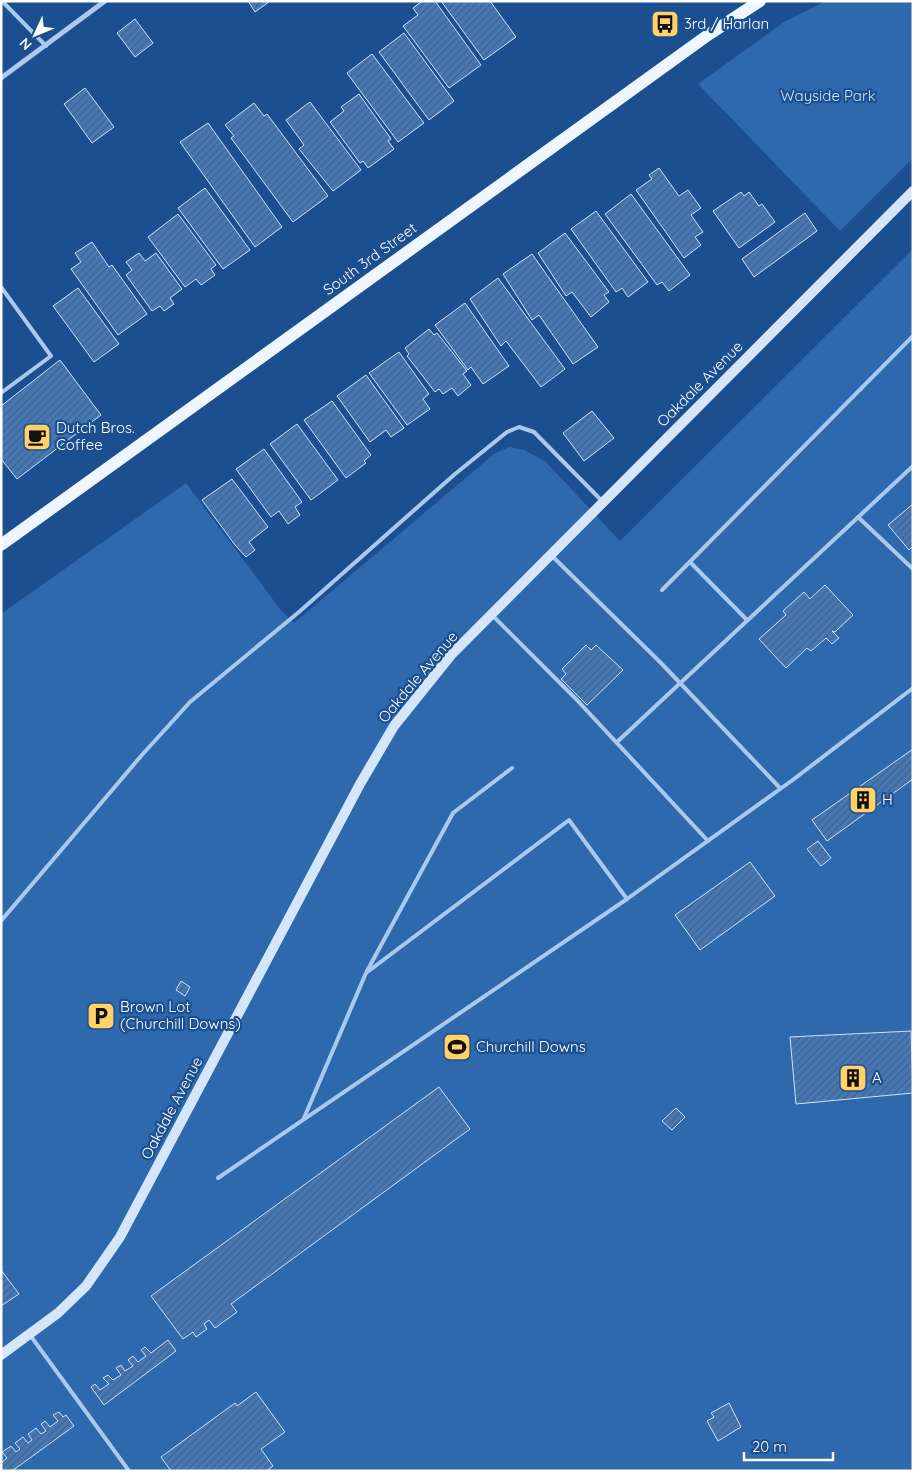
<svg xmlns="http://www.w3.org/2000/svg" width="914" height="1472" viewBox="0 0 914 1472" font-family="Quicksand,sans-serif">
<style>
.park{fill:#2e69ad}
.building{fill:url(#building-hatch);stroke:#cfe3fa}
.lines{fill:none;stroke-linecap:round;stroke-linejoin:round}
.lane{stroke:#a9c9ee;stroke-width:4}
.street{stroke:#a9c9ee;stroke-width:5}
.secondary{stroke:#d6e6fa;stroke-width:10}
.primary{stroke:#f0f6ff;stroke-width:12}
.labels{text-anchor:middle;stroke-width:4.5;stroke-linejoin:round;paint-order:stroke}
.poi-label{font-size:15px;fill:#fff;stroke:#1b4f8f;text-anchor:start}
.park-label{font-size:15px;fill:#cfe3fa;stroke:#1b4f8f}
.street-label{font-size:15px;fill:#fff;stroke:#1b4f8f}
</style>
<defs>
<pattern id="building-hatch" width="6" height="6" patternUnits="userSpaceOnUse" patternTransform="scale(1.25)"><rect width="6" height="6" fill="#4478b7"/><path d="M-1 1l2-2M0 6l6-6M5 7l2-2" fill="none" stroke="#486282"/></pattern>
</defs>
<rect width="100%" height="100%" fill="#1b4f8f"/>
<!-- park -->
<g class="park">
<polygon points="826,1 913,1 913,158 840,231 698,84 784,22"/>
<polygon points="913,249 913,1471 1,1471 1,614 186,483 280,609 294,623 494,454 509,447 524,450 545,461 620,541"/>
</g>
<!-- building -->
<g class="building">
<polygon points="248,1 270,1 255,12"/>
<polygon points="422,1 435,1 481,65 449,88 403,26 418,15 413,8"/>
<polygon points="441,1 490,1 516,37 484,60"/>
<polygon points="135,19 153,43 135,57 117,33"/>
<polygon points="404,33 454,101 429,120 379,52"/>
<polygon points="372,54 424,123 398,142 347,73"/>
<polygon points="85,88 114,127 92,143 64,104"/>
<polygon points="359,94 391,139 388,141 394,149 368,168 363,161 360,163 330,122 344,111 341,107"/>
<polygon points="310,102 361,170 333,191 299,149 304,145 286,120"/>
<polygon points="254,103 264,116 267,114 328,196 293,222 231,138 234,136 225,125"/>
<polygon points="208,123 282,227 255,247 180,142"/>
<polygon points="659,168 679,196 688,190 701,208 691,215 703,232 695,237 701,245 684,258 636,190 652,179 649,175"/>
<polygon points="205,188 250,250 223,269 178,208"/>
<polygon points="741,192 744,196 749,192 759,206 762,204 775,222 739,248 713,211"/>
<polygon points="631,194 690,275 669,291 662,282 657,285 605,214"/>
<polygon points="596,211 648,282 628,297 622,288 616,292 571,229"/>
<polygon points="805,213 817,231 754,277 742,259"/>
<polygon points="178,214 216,265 211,269 215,275 201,285 196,279 185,287 148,237"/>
<polygon points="565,233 609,292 604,295 609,302 591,317 572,292 566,296 538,253"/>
<polygon points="92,242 109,267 112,265 147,314 118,335 71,269 81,262 75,253"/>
<polygon points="139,253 145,261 156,253 182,289 170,298 174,304 164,311 160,306 152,311 126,275 132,270 126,262"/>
<polygon points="532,254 598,347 573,364 539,315 532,320 503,274"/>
<polygon points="498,278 565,369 541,387 506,341 501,346 470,299"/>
<polygon points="78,288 119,344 94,362 53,306"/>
<polygon points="465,303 509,366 483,384 471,367 468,370 435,325"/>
<polygon points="429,329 434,335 437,333 467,371 463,374 471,385 458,396 452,388 443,394 439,389 435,392 407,356 409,354 405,348"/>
<polygon points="399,352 429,394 423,399 430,409 407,425 369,373"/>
<polygon points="60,360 101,415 17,479 1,459 1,406"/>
<polygon points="366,375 404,428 391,437 386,430 370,442 337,396"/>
<polygon points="332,401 371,455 364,461 366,463 346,478 304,420"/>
<polygon points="592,411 614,438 584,461 563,433"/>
<polygon points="297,424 338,480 311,500 270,444"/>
<polygon points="264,449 302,502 295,507 300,515 288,524 279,511 271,517 236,469"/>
<polygon points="232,479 268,527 249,542 255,550 246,557 235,545 202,500"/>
<polygon points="913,504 913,546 909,550 888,525"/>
<polygon points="825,585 853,615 835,632 832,631 839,638 832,644 826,638 811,651 807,648 786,668 759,639 786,615 783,611 804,592 810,599"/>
<polygon points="586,645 591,650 596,645 623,670 587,705 561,679 566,674 562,669"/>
<polygon points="913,749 913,779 827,841 812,820"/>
<polygon points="818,841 831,858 821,866 807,849"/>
<polygon points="750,862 775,896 700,950 675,915"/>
<polygon points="181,981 190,987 185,996 176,990"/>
<polygon points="911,1031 913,1093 796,1104 790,1037"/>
<polygon points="439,1087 470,1129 231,1304 237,1312 215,1328 209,1320 204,1324 207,1329 196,1337 193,1332 183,1339 151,1296"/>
<polygon points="676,1108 685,1117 672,1130 662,1121"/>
<polygon points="1,1270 19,1294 1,1306"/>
<polygon points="168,1340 176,1351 104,1405 91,1387 95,1384 100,1390 109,1384 103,1378 108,1375 113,1380 121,1375 116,1368 121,1365 125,1371 133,1366 128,1360 133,1356 138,1362 146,1356 141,1350 145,1347 151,1353"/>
<polygon points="256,1392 285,1432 261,1449 273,1466 267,1471 171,1471 161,1457 235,1403 237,1406"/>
<polygon points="729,1403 741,1427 718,1441 707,1421 714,1417 711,1413"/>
<polygon points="59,1412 63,1417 66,1415 74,1426 12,1471 1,1471 1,1463 7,1458 2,1452 11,1446 16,1452 20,1449 15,1443 23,1437 28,1443 32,1440 28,1434 36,1428 41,1434 46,1431 41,1424 45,1421 50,1427 58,1421 53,1415"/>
</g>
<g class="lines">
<!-- lane -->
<g class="lane">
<polyline points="2,1 46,46"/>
<polyline points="1,287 51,356 1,393"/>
<polyline points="858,517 913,569"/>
<polyline points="551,555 661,663 780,788"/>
<polyline points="690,562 747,620"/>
<polyline points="662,590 913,336"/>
<polyline points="492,615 576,699 708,841"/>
<polyline points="617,742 913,466"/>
<polyline points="1,921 141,756 190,702 299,612 455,474 507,432 519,427 534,432 602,501"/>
<polyline points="367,971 453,813 512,768"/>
<polyline points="304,1118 366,973 569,820 627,899"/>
<polyline points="218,1178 627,899 794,779 913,688"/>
<polyline points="30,1335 129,1471"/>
</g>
<!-- street -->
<polyline class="street" points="1,78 105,1"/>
<!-- secondary -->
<polyline class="secondary" points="1,1355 58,1313 86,1286 120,1237 360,784 394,726 451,655 913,191"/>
<!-- primary -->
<polyline class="primary" points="1,545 708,35 760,1"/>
</g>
<!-- icons -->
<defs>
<symbol id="bus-square" viewBox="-11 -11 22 22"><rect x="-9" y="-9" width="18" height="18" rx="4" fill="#ffd166" stroke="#1b4f8f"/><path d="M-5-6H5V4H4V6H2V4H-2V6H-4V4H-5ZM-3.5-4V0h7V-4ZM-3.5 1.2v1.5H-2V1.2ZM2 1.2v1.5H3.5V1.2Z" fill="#111"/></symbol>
<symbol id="cafe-square" viewBox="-11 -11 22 22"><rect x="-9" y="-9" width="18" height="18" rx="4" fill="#ffd166" stroke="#1b4f8f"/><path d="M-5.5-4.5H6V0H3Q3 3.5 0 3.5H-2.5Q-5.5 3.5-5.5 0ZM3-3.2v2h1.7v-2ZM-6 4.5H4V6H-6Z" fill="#111"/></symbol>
<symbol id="building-square" viewBox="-11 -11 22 22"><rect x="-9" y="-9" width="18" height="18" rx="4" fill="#ffd166" stroke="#1b4f8f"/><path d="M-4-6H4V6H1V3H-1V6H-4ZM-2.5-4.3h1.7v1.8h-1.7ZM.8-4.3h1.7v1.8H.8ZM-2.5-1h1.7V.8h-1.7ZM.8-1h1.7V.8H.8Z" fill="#111"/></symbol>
<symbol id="parking-square" viewBox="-11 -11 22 22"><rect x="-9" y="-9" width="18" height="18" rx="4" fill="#ffd166" stroke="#1b4f8f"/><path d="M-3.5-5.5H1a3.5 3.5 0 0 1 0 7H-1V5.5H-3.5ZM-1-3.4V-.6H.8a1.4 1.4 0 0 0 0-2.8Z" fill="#111"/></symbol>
<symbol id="stadium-square" viewBox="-11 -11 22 22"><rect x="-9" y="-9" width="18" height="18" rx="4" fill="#ffd166" stroke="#1b4f8f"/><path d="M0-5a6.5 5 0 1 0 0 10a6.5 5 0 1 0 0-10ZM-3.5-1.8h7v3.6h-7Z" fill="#111"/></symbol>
</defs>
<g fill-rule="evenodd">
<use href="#bus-square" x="649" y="8" width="32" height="32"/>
<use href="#cafe-square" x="21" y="421" width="32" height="32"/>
<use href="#building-square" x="847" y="784" width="32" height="32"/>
<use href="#parking-square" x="85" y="1000" width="32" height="32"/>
<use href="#stadium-square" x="441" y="1031" width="32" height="32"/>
<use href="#building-square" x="837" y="1062" width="32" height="32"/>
</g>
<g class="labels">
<!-- poi labels -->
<g class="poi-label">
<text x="684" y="29">3rd / Harlan</text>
<text x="56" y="433">Dutch Bros.<tspan x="56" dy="17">Coffee</tspan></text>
<text x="882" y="805">H</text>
<text x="120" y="1012">Brown Lot<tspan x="120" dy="17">(Churchill Downs)</tspan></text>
<text x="476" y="1052">Churchill Downs</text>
<text x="872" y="1083">A</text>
</g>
<!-- park labels -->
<g class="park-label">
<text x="828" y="101">Wayside Park</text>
</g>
<!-- street labels -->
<g class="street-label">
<text transform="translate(370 259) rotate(-36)" y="5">South 3rd Street</text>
<text transform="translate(700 384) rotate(-45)" y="5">Oakdale Avenue</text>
<text transform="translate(418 677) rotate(-50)" y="5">Oakdale Avenue</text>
<text transform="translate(172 1108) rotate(-62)" y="5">Oakdale Avenue</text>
</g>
</g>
<!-- border -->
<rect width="914" height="1472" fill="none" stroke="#ffffff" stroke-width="5"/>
<!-- north arrow -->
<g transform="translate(35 35) rotate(226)" stroke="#1b4f8f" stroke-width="4" paint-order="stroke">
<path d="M0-4L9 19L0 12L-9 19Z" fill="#ffffff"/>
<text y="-8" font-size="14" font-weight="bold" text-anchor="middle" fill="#ffffff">N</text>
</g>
<!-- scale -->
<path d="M744 1452v8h89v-8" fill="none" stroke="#ffffff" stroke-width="2.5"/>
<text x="752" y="1452" font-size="15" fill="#ffffff" stroke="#1b4f8f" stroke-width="4" paint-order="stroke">20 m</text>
</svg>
